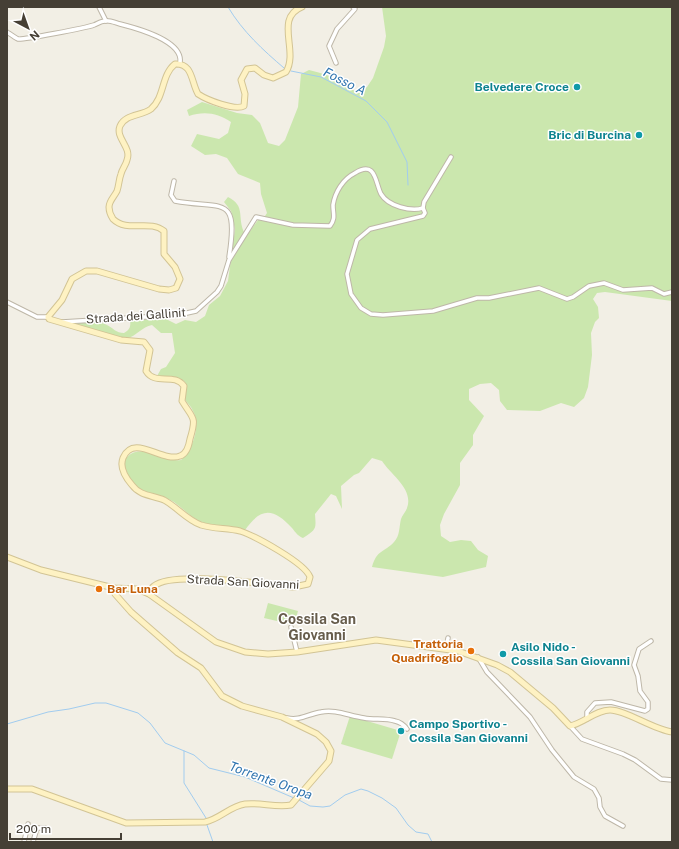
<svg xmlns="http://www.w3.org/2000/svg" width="679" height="849" viewBox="0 0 679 849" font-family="'Public Sans',sans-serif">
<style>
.green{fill:#cbe7ae}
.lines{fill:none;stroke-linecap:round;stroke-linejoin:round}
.stream{stroke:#a1ccef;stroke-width:1}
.street-casing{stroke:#beb7a8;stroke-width:5.5}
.secondary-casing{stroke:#d2c495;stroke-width:7}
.street{stroke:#fff;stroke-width:3.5}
.secondary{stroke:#fef2c3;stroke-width:5}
.culture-dot{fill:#0f9aa8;stroke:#fff;stroke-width:1.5}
.food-dot{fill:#e8710a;stroke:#fff;stroke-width:1.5}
.labels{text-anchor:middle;stroke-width:3;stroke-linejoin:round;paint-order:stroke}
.culture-label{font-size:12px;font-weight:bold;fill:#0d838f;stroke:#fff;text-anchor:end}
.street-label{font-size:12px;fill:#453f35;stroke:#fff}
.food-label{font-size:12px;font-weight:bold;fill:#c56008;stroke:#fff;text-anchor:start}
.water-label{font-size:13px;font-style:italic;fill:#2f74af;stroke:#fff}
.quarter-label{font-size:14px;font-weight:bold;fill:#675d4c;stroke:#fff}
</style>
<rect width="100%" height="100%" fill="#f2efe5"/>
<!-- green -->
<g class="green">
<path d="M 382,7 L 672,7 L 672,301 L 605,292 L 597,293 L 593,299 L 598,307 L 599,318 L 595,322 L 591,333 L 592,355 L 588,387 L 584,398 L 574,407 L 561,403 L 540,411 L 507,410 L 500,401 L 499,390 L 491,383 L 480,384 L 469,389 L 469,400 L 484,416 L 473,435 L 473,445 L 460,463 L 460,485 L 444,514 L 440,525 L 441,536 L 450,542 L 461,540 L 471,541 L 478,550 L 488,556 L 486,567 L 443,577 L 372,567 C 377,549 384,553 394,542 C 400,536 399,527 401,519 C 402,515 406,512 407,508 C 414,489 391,475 382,461 L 372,458 L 359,473 L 354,475 L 341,486 L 342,509 L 336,496 L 331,494 L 315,514 C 316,529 317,529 303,538 C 298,536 296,533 292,528 C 274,509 262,506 245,530 C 231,527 215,528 202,522 C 191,518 184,509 174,502 C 158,492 140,496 130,478 C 127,472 124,467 124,461 C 139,439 160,463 181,460 C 193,450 201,425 193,411 C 191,406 187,403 184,398 C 194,372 171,380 157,376 L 161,369 L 166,367 L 175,353 L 172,333 L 161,333 L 152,325 C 142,327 136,336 128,338 C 117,341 85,327 74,323 C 84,323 97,320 107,325 C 113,328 116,333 124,333 C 130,330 131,326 130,320 L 166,319 L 176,324 L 185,320 L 196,322 L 205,316 L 209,305 L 220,296 L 228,281 L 235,229 L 231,211 L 224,202 L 228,197 C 246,206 237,217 244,232 L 250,231 L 258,220 L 263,219 L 267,213 L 261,194 L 260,183 L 238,174 L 227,158 L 216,154 L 205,155 L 191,146 L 197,134 L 219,139 L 228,133 L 231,122 C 218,113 204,111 189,116 L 187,110 L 202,102 L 237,113 L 252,115 L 260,123 L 268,143 L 279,146 L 285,140 L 298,107 L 301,74 L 309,70 C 322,73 334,77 346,84 C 351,86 353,92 359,93 L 367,87 L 373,78 L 384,47 L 386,36 Z"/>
<polygon points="268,603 298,611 294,625 264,618"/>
<polygon points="350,716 401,731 392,759 341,744"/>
</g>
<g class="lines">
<!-- stream -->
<g class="stream">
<path d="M 228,7 C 243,32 263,50 284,68"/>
<polyline points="291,71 321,77 366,101 387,122 407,162 408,185"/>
<polyline points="7,724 48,712 69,709 95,703 106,703 138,713 150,723 165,743 194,755 209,768 245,777 294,798"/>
<polyline points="184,751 184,783 206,818"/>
<polyline points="299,800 310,806 323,807 330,806 345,795 361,789 368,791 382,798 396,808 408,825 416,832 428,834 432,842"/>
<polyline points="207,825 213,842"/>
</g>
<defs>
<g id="street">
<polyline points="99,7 106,21"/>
<path d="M 7,32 C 10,34 14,37 18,39 C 22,40 86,28 94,25 C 97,24 101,21 105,21 C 109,20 116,23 120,24 C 136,28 184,41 180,63"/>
<polyline points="336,63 329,46 337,29 355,9 353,7"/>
<path d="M 174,181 L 171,195 L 175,201 C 223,210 239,193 229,257"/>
<polyline points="423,208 425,213 423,216 370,229 357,240 347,274 351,294 361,308 371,314 383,315 433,311 477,298 489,298 539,288 567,299 573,297 589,286 604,283 623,290 652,288 664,294 672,292"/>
<polyline points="7,302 37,317 48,317"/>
<path d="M 62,322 L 178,315 L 196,311 L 217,292 L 221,286 L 229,260 L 256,217 L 293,225 L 330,226 C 336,218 333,214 333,205 C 335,192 343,179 355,173 C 376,160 375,182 381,194 C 388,206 411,212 423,208 L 424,202 L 451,157"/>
<polyline points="291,627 297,652"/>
<polyline points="446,648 448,638"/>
<polyline points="478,657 487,672 530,717 552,750 574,777 594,789 599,798 600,807 605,816 623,826"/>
<path d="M 287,718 C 300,721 308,714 321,712 C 336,709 349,716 364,718 C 374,720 385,718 395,721 C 400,722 404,725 407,729"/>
<polyline points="587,719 587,712 595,703 611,702 645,711 648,709 648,702 640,691 638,676 634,665 639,649 651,641"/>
<polyline points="570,726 582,739 623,754 635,760 661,779 672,780"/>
<polyline points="24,842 28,824"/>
<polyline points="33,842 37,828 45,828"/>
</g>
<g id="secondary">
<path d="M 7,557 L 41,570 L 114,588 L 137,589 L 149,594 L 216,642 L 245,652 L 268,654 L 297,652 L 376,640 L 458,651 L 497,665 L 510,672 L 553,708 L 570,726 C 584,723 596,710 610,710 C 626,710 652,729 672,732"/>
<path d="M 149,594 C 150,591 151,588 154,586 C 173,570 266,585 294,587 L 308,584 L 310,577 C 305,563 255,536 240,531 C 227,528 214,529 201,525 C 187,520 177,507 164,500 C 152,495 140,496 132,485 C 126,478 119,468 123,458 C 134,433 162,463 180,456 C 187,454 189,445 190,439 C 197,416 193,419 182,401 L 184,386 C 174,372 155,386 146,371 L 150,350 L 144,342 L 121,340 L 49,319 L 48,317 L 62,300 L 72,279 L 86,271 L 97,271 L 159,289 L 169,290 L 176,288 L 180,279 L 175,267 L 164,254 L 164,231 C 150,219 127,233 113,219 C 111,216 109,211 109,207 C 109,201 114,197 117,191 C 119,185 119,179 121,174 C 122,169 126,165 127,160 C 132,147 115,138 120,126 C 125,114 142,116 151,109 C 165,97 161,75 175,64 C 193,63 191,82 198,94 C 207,100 235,111 244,106 L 245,94 L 241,80 L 247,69 L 255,68 L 264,75 L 273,78 L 286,72 C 299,51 274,18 302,7"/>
<path d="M 7,789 L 32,789 L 126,823 L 205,822 C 220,819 230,806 245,804 C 260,802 276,808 291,805 L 329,761 L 331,751 L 326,742 L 317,734 L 282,717 L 242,706 L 222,696 L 201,668 L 178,653 L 131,612 L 115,594 L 114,588"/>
</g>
</defs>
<!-- street casing -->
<use href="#street" class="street-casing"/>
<!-- secondary casing -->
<use href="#secondary" class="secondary-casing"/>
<!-- street -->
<use href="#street" class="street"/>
<!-- secondary -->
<use href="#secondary" class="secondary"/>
</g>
<!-- markers -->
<g class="culture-dot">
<circle cx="577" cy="87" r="4"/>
<circle cx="639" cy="135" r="4"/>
<circle cx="503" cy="654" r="4"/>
<circle cx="401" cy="731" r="4"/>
</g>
<g class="food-dot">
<circle cx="99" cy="589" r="4"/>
<circle cx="471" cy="651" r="4"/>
</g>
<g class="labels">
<!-- culture labels -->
<g class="culture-label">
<text x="569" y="91">Belvedere Croce</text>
<text x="631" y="139">Bric di Burcina</text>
<text x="511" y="651" text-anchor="start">Asilo Nido -<tspan x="511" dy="14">Cossila San Giovanni</tspan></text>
<text x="409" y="728" text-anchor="start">Campo Sportivo -<tspan x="409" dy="14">Cossila San Giovanni</tspan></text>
</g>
<!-- street labels -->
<g class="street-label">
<text transform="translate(136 316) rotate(-4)" y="4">Strada dei Gallinit</text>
<text transform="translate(243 582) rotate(3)" y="4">Strada San Giovanni</text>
</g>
<!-- food labels -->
<g class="food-label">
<text x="107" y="593">Bar Luna</text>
<text x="463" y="648" text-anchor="end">Trattoria<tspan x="463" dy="14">Quadrifoglio</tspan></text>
</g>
<!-- water labels -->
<g class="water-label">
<text transform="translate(345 81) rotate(27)" y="5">Fosso A</text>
<text transform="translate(271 780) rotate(20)" y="5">Torrente Oropa</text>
</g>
<!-- quarter labels -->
<g class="quarter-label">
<text x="317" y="624">Cossila San<tspan x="317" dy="16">Giovanni</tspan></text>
</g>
</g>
<!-- border -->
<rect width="679" height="849" fill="none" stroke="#453f35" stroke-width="16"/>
<!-- north arrow -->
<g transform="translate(28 28) rotate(139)" stroke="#ffffff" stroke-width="3" paint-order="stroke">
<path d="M0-3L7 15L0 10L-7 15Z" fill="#453f35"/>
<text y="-6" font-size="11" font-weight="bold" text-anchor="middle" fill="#453f35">N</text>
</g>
<!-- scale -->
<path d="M10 833v6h111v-6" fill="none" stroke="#453f35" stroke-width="2"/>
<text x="16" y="833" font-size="12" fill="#453f35" stroke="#ffffff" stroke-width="3" paint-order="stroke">200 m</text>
</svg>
